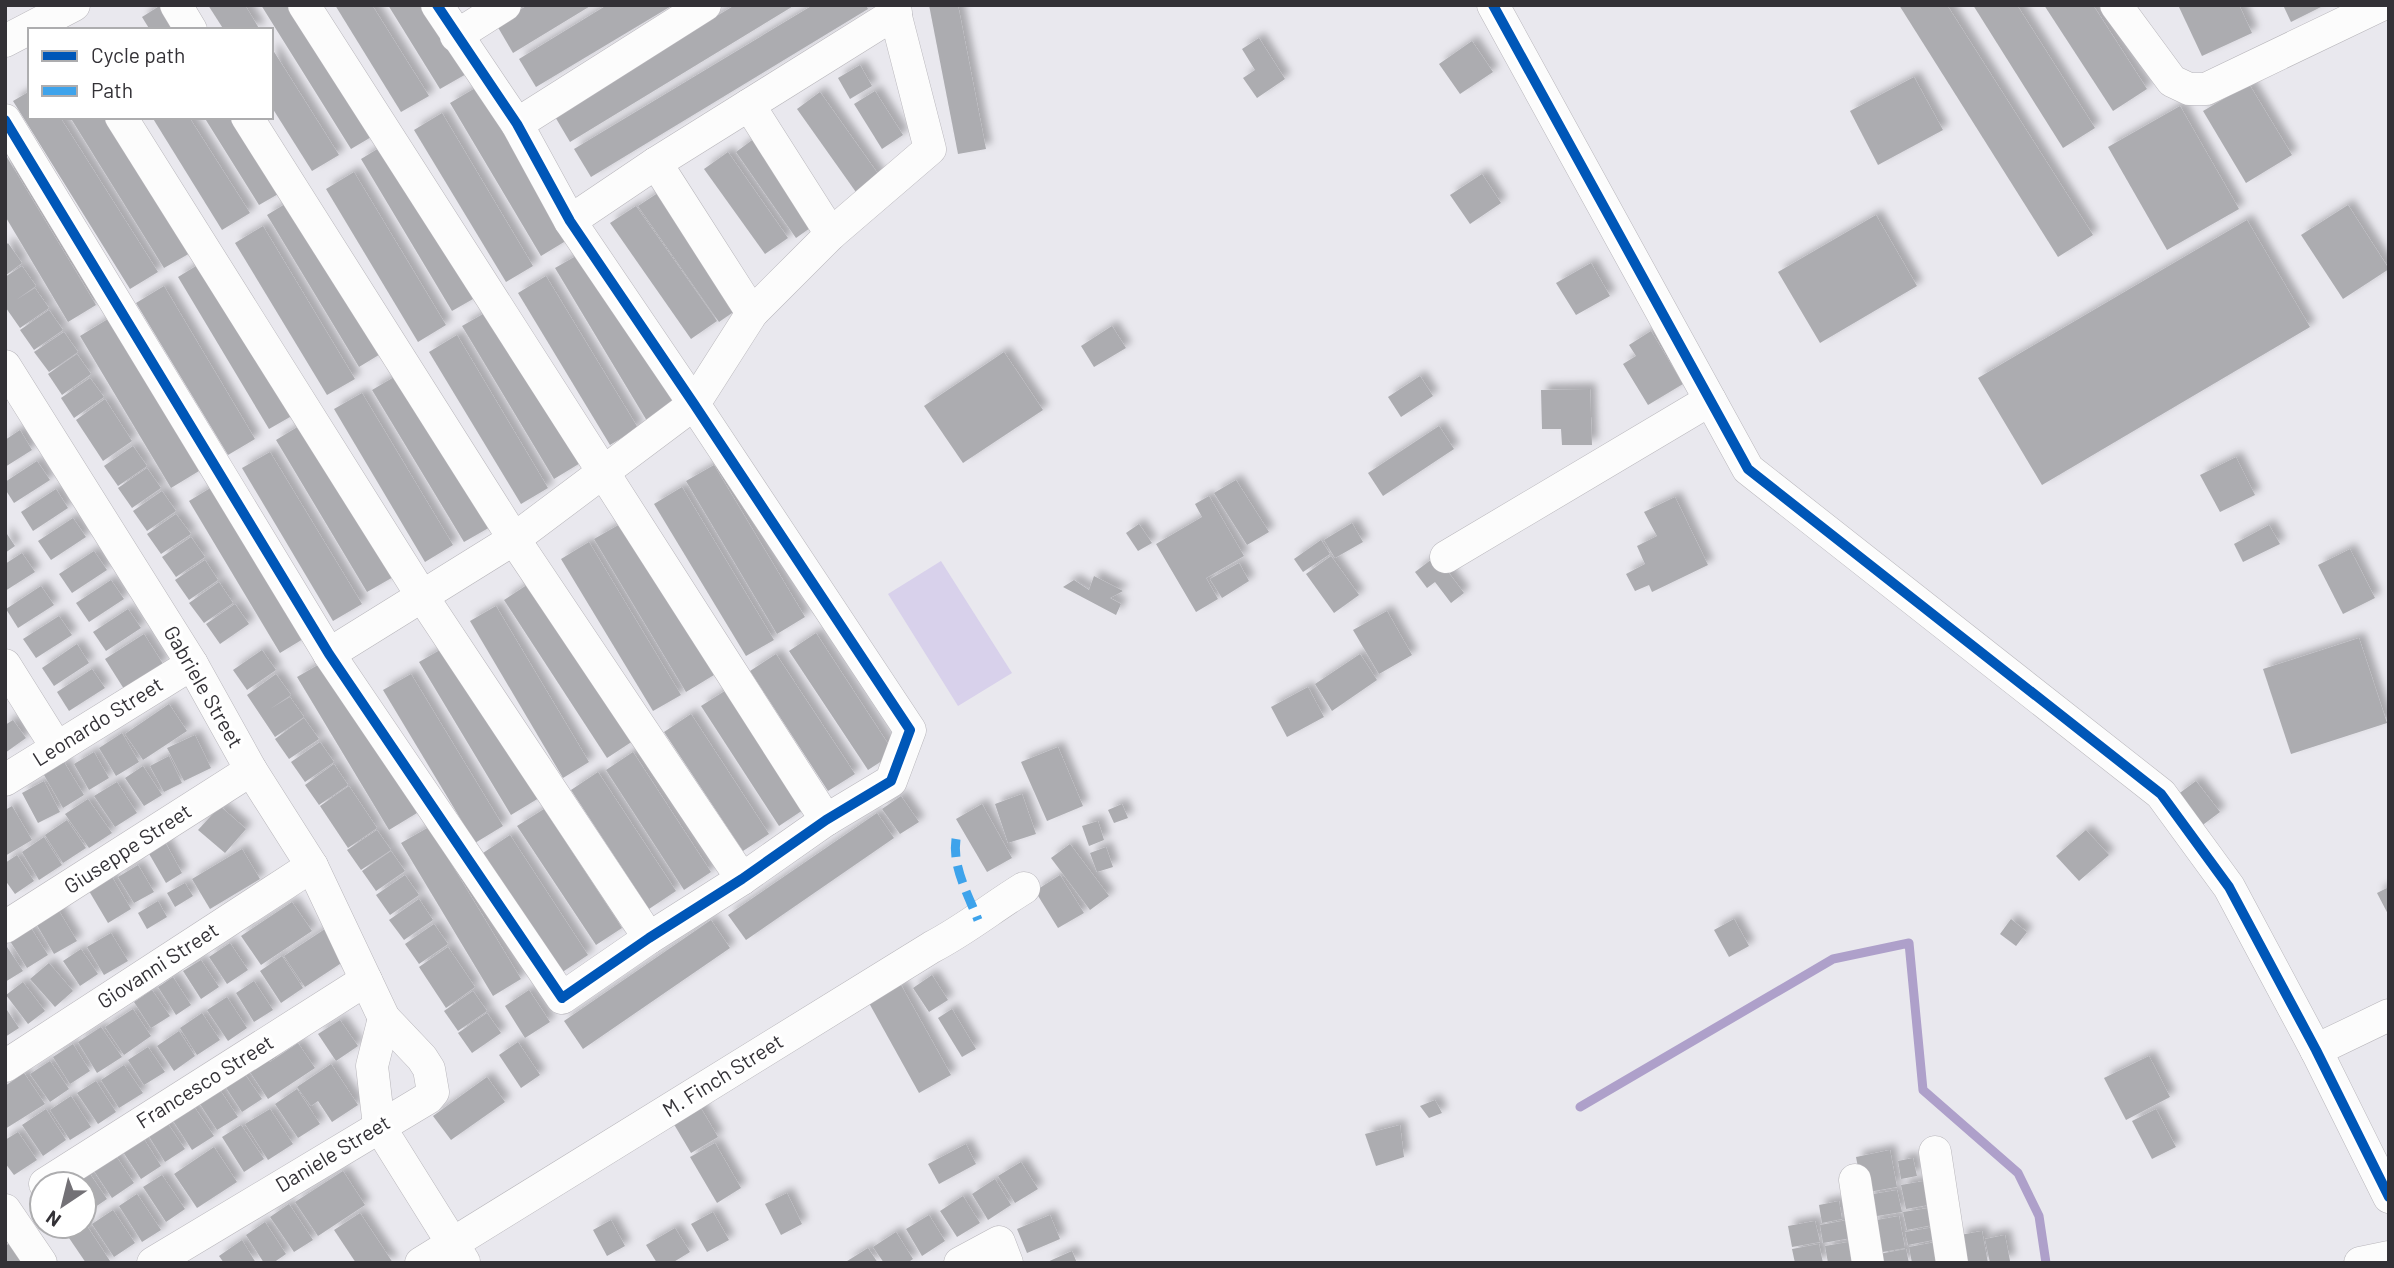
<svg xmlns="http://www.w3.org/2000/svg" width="2394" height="1268" viewBox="0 0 2394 1268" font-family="Barlow,sans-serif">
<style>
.green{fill:#d8d1eb}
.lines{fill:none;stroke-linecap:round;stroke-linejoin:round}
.stream{stroke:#aea0ca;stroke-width:9}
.building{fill:#acacb0;filter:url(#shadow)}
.minor-casing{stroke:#b8b6bb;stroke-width:33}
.minor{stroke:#fcfcfc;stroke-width:32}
.quiet{stroke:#3ea3eb;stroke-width:9;stroke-dasharray:18 9;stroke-linecap:butt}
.cycleway-casing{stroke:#fff;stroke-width:15}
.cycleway{stroke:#0057b8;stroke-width:10}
.labels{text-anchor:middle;stroke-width:7;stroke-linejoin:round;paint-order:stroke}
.street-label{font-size:21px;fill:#333136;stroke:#fff}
</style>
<defs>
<filter id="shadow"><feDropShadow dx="6" dy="-6" stdDeviation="3.5" flood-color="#0004"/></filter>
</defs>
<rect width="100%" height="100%" fill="#e9e8ee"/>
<!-- green -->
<polygon class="green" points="941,561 1012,673 958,706 888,594"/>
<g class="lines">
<!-- stream -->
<polyline class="stream" points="1580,1107 1833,959 1909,943 1923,1090 2018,1173 2039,1216 2046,1263"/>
</g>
<!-- building -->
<g class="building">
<polygon points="161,5 187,30 150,30 142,17"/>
<polygon points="208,5 245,5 260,30 224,30"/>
<polygon points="261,5 298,5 378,133 351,149"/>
<polygon points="335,5 372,5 429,96 401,112"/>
<polygon points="388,5 425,5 468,73 440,89"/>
<polygon points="528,5 592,5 513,53 496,24"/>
<polygon points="607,5 673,5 536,87 519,59"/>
<polygon points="735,5 795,5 570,142 554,115"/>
<polygon points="813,5 866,5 868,9 591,177 574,149"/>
<polygon points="929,5 958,5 986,149 958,154"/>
<polygon points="1899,5 1947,5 2093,235 2058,257"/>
<polygon points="1973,5 2017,5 2095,128 2063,148"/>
<polygon points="2044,5 2093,5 2147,89 2113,111"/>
<polygon points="2178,5 2239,5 2252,33 2202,56"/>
<polygon points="2283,5 2325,5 2291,22"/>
<polygon points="1259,38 1285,79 1257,98 1243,78 1255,70 1242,49"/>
<polygon points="1472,41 1493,72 1460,94 1439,64"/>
<polygon points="271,47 339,155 312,171 271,106"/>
<polygon points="860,65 872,86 850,99 838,78"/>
<polygon points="1914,77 1943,130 1878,165 1850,111"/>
<polygon points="2249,84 2292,155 2246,183 2203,111"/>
<polygon points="477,87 569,239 541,256 450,103"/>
<polygon points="30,91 30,117 60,117 158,272 130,289 13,101"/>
<polygon points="875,91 903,135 882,149 854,104"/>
<polygon points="820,92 881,178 858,195 797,109"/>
<polygon points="2180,106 2239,209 2167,250 2108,147"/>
<polygon points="442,113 533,266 506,282 414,130"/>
<polygon points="70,117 107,117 192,252 164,268"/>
<polygon points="152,117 189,117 250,213 222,230"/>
<polygon points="204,117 242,117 287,189 259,205"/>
<polygon points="759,135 820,221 796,238 736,152"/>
<polygon points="389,142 480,295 452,311 361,159"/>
<polygon points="728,152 788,238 765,254 704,169"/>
<polygon points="5,154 96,305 68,322 5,216"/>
<polygon points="354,172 446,325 418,342 326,189"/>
<polygon points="1482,174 1501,203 1470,224 1450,195"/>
<polygon points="664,189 745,304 719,322 638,206"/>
<polygon points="295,198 387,350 359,367 267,215"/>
<polygon points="2348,205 2389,269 2343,299 2301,235"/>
<polygon points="636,206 717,321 691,339 610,223"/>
<polygon points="1876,215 1917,286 1820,343 1778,272"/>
<polygon points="2247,220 2310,327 2042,485 1978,378"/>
<polygon points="263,226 355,379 327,395 235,243"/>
<polygon points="8,243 22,263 5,276 5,246"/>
<polygon points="583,252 674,404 647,421 555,268"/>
<polygon points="206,260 297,413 269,429 178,277"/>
<polygon points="1591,263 1610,296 1576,315 1556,283"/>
<polygon points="22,266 36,286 16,300 35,288 49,308 20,328 6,308 5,277"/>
<polygon points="546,276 638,428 610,445 518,293"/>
<polygon points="164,286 255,439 228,455 136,303"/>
<polygon points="49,310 63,330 34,350 20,330"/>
<polygon points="490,310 582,462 554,479 462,326"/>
<polygon points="108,319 199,471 171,488 80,336"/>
<polygon points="1112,326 1126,348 1094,367 1081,346"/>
<polygon points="1651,331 1683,384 1648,405 1623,364 1636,356 1629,345"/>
<polygon points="64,332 78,352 49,372 34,352"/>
<polygon points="457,335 548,488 521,504 429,352"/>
<polygon points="1004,352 1043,410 963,463 924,406"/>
<polygon points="77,354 91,374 62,395 48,374"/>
<polygon points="401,373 492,526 464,542 372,390"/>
<polygon points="1420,376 1433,396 1401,417 1388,397"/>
<polygon points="90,378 104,397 74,418 61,398"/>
<polygon points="1590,389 1592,445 1562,445 1561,429 1542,429 1541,390"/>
<polygon points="362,393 453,545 425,562 334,409"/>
<polygon points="105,399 132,441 103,461 76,420"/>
<polygon points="304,423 395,576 367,592 276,440"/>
<polygon points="1439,426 1454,449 1383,496 1368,473"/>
<polygon points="20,430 32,450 5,467 5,440"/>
<polygon points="133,446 147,466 118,486 104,466"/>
<polygon points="270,452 362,604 333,621 242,468"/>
<polygon points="2236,457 2255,495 2220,512 2200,475"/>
<polygon points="37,461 50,480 14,503 5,489 5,482"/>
<polygon points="714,465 805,617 777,634 686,481"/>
<polygon points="147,468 161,488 132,508 118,488"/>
<polygon points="1236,480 1269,532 1247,545 1214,493"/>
<polygon points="217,484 308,636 280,653 189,501"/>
<polygon points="682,487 774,640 746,656 654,504"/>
<polygon points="56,489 68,508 33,531 21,512"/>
<polygon points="162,491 176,511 147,531 133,511"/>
<polygon points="1209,496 1244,556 1206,578 1218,599 1196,612 1156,544 1202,517 1195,504"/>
<polygon points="1675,497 1708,565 1652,592 1649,585 1635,591 1626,574 1645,564 1637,546 1657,536 1644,512"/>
<polygon points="176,514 191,534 161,554 147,534"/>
<polygon points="73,518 86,537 51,560 38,541"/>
<polygon points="622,523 714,675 686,692 594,539"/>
<polygon points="1352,523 1363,542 1335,558 1324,540"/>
<polygon points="1139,524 1152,543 1138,551 1126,533"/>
<polygon points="2269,525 2280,544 2243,562 2234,544"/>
<polygon points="5,531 15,546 5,553"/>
<polygon points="191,537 205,557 176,577 162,557"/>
<polygon points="1321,540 1330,554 1303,572 1294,559"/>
<polygon points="589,542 681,695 653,711 561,559"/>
<polygon points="2350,549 2375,598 2343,614 2318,565"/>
<polygon points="94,551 107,570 72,593 59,574"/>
<polygon points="22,553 35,572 5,591 5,564"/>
<polygon points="1331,556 1359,595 1334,613 1306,574"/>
<polygon points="1436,556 1464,593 1451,603 1435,582 1427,588 1415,572"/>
<polygon points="205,560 218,580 189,600 175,580"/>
<polygon points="1239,563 1249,581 1222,598 1210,579"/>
<polygon points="1094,576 1123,591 1110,598 1121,604 1116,615 1063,587 1074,580 1089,590"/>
<polygon points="111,580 124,599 89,622 76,603"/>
<polygon points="533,581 636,739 607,758 504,600"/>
<polygon points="219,582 233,603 204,623 189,603"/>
<polygon points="41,586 54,605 18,628 6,609"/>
<polygon points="235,604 249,624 220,644 206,624"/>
<polygon points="496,606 589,762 563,778 470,621"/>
<polygon points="128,609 141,628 106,651 93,632"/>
<polygon points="1387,611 1412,655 1379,674 1353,630"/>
<polygon points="59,616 72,635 36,658 23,639"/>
<polygon points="816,633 894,753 868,770 789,651"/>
<polygon points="144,634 163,664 124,689 105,659"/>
<polygon points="2359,638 2387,723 2291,754 2263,669"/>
<polygon points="77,644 89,663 54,686 42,668"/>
<polygon points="447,646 539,798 511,815 419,662"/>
<polygon points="262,650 276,670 247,690 233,670"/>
<polygon points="776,654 855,774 828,791 750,671"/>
<polygon points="1360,654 1377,680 1332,711 1315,684"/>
<polygon points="325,661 417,813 389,830 297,677"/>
<polygon points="92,669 105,688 69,711 57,692"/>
<polygon points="276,674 291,695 270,709 290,697 304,717 275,737 247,695"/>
<polygon points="411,674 503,826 475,843 383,690"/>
<polygon points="1308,687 1324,717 1287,737 1271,707"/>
<polygon points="728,689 806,808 779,826 701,706"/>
<polygon points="169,704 187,731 143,760 125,734"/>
<polygon points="691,714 769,834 743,851 664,732"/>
<polygon points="304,718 319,739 289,759 275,739"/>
<polygon points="13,720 26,738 5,753 5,725"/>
<polygon points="122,733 139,762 116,776 99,748"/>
<polygon points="195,735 211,768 184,781 167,748"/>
<polygon points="320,742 334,762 305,782 291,762"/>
<polygon points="1058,747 1083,806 1047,821 1021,762"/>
<polygon points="94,752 109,778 89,790 74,764"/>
<polygon points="633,752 711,872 684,890 606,770"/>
<polygon points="169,756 182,783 164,792 150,766"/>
<polygon points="64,762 84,795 63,808 44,775"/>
<polygon points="334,764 348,785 319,805 305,785"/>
<polygon points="143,766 162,795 144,806 125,778"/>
<polygon points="598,772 676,891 649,909 571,790"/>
<polygon points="44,781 60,812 38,823 22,793"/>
<polygon points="2196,781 2220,812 2200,827 2177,795"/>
<polygon points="117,782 137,813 115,827 94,796"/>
<polygon points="349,786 377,828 348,848 320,806"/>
<polygon points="1022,794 1036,834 1008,843 995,804"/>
<polygon points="901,796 919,822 900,834 882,809"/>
<polygon points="88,799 112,833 89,848 65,814"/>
<polygon points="982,804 1012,858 987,872 956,819"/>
<polygon points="1122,804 1128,818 1114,823 1108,810"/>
<polygon points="12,806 32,840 5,856 5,810"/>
<polygon points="220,806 246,829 225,853 198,830"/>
<polygon points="544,809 622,928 596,945 517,826"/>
<polygon points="877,813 894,838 746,940 728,915"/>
<polygon points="67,820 86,848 63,863 45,835"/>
<polygon points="1098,821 1104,840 1089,846 1082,826"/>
<polygon points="429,827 521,979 493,996 401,843"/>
<polygon points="377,830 391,850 361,870 347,850"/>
<polygon points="2086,830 2109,855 2079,881 2056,856"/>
<polygon points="510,835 588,955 561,973 483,853"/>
<polygon points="44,837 62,865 39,880 22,852"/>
<polygon points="165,842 182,873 166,883 148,852"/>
<polygon points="1070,844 1109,896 1090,910 1051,858"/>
<polygon points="1106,847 1113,867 1097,872 1090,853"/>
<polygon points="242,849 260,879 210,909 192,879"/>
<polygon points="391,851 405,871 376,891 362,871"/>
<polygon points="17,855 34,881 15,894 5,880 5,863"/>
<polygon points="138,865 154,892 134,903 118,877"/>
<polygon points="405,875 419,895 390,915 376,895"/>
<polygon points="1060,875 1084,913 1058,928 1035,891"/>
<polygon points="112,877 131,909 108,923 89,891"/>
<polygon points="185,883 193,896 175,907 167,893"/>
<polygon points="2389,887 2389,916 2377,893"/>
<polygon points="419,899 433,920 404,940 389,920"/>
<polygon points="158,901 167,917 147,929 138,913"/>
<polygon points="292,902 312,931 261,965 241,936"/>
<polygon points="56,906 77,941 54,954 34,920"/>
<polygon points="1734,919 1749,946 1729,957 1714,930"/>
<polygon points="2011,919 2027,932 2016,946 2000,934"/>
<polygon points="711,920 730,948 583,1049 564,1021"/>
<polygon points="434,924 448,944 419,964 405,944"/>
<polygon points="328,927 349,958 305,987 284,956"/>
<polygon points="31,928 48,955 27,968 10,941"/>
<polygon points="111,933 128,961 104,975 87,947"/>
<polygon points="230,943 248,970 227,984 209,957"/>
<polygon points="5,944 23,971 5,982"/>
<polygon points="448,947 475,987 446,1008 419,967"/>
<polygon points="81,949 98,974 80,986 63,961"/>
<polygon points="282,956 303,988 281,1003 260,971"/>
<polygon points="201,960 219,987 201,999 183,971"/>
<polygon points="49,963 73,991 55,1007 30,979"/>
<polygon points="932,975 948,1000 929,1012 913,988"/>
<polygon points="173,977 191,1005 176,1015 158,987"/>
<polygon points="254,981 273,1010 254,1022 236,993"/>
<polygon points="23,982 45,1011 28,1024 6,995"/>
<polygon points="901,985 951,1075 919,1093 869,1003"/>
<polygon points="152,990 170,1016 151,1028 134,1002"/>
<polygon points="529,990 550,1022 525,1038 505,1006"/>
<polygon points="473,991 487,1011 458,1031 444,1011"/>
<polygon points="227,997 247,1028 228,1041 207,1010"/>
<polygon points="5,1007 19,1028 5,1037"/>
<polygon points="133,1009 151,1036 124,1055 105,1027"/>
<polygon points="952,1009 976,1049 962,1057 938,1018"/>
<polygon points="202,1013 220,1040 197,1055 180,1028"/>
<polygon points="487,1013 501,1033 472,1053 458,1033"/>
<polygon points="340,1020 358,1046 336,1061 318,1034"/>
<polygon points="101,1027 122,1057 97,1073 78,1042"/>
<polygon points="179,1031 195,1056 174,1071 157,1046"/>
<polygon points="518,1042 540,1075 521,1088 499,1055"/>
<polygon points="298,1043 315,1068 268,1099 244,1063 262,1051 270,1062"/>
<polygon points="73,1044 90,1071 70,1084 53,1057"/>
<polygon points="148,1047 165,1072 144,1085 128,1060"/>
<polygon points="2149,1056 2170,1097 2126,1120 2104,1078"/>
<polygon points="50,1061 69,1089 50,1102 30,1074"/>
<polygon points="331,1064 358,1105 332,1122 318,1101 311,1106 297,1087"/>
<polygon points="124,1065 143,1093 119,1108 101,1080"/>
<polygon points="242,1070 262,1099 242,1112 223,1083"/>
<polygon points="24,1073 45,1104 5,1129 5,1086"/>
<polygon points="487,1077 505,1102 451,1140 433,1116"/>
<polygon points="96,1081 116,1112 98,1124 77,1093"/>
<polygon points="216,1084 238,1117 217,1130 196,1098"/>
<polygon points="297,1089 320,1124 298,1138 275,1104"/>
<polygon points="71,1096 91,1127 70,1140 50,1110"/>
<polygon points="1435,1100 1442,1113 1429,1118 1420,1106"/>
<polygon points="191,1102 214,1136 192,1150 170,1116"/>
<polygon points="699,1105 718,1137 691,1153 672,1121"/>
<polygon points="46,1109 66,1140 43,1156 22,1125"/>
<polygon points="270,1109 293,1144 268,1160 245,1124"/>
<polygon points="2156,1109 2176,1147 2152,1159 2132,1121"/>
<polygon points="164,1118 185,1149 165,1162 145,1130"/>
<polygon points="241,1125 264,1159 244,1172 222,1137"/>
<polygon points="1400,1125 1404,1157 1376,1166 1365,1134"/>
<polygon points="18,1132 37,1160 14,1175 5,1163 5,1140"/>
<polygon points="142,1136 161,1166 141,1179 121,1149"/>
<polygon points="715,1143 741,1188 717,1203 690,1157"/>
<polygon points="966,1144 976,1164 939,1184 928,1164"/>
<polygon points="214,1147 237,1182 197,1208 174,1174"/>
<polygon points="1890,1150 1897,1187 1863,1193 1856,1157"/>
<polygon points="114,1153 134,1183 112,1198 92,1168"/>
<polygon points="1913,1158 1917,1176 1901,1179 1898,1161"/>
<polygon points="1021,1162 1038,1189 1015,1203 998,1176"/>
<polygon points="88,1171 107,1199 85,1214 84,1184 69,1184"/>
<polygon points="343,1171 365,1205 318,1236 295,1202"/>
<polygon points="162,1175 185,1209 166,1222 143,1187"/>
<polygon points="995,1179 1011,1205 988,1220 972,1194"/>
<polygon points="1935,1179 1940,1203 1906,1209 1901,1185"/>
<polygon points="1897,1190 1902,1212 1871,1217 1867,1195"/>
<polygon points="787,1193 802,1224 781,1235 765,1204"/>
<polygon points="137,1194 161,1230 142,1242 119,1206"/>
<polygon points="963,1196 980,1223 957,1237 940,1211"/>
<polygon points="1839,1201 1842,1219 1822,1223 1819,1205"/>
<polygon points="289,1204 313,1240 294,1252 270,1217"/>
<polygon points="1935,1207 1938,1224 1907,1230 1903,1212"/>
<polygon points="113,1210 135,1243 114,1257 92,1224"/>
<polygon points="713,1212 729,1240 707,1252 691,1224"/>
<polygon points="360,1213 393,1263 356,1263 334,1230"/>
<polygon points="929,1215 945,1241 922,1256 906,1229"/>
<polygon points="1050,1215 1060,1239 1027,1253 1017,1229"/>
<polygon points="1899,1216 1905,1248 1877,1253 1871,1221"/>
<polygon points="1853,1219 1857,1237 1823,1243 1820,1225"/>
<polygon points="611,1220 625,1246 607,1256 593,1230"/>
<polygon points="1815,1221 1820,1242 1792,1247 1788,1226"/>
<polygon points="265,1222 286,1254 273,1263 264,1263 246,1235"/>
<polygon points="87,1226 110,1261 107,1263 86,1263 69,1238"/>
<polygon points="1941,1226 1944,1238 1908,1245 1905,1232"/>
<polygon points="675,1228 690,1252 672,1263 657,1263 646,1245"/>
<polygon points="1982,1231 1988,1263 1965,1263 1960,1235"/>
<polygon points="896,1232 913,1259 907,1263 884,1263 873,1247"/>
<polygon points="2005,1235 2010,1261 1990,1263 1985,1239"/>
<polygon points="242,1240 256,1263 224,1263 219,1256"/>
<polygon points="1860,1240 1863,1260 1828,1263 1825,1246"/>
<polygon points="1941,1241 1945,1263 1912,1263 1909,1247"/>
<polygon points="12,1242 26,1263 5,1263 5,1246"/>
<polygon points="1819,1244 1823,1263 1795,1263 1792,1249"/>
<polygon points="868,1248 878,1263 844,1263"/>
<polygon points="1906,1249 1909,1263 1881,1263 1879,1254"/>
<polygon points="1072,1251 1077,1263 1045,1263"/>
</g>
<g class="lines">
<defs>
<g id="minor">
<polyline points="176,5 191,30"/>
<polyline points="304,5 826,820"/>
<polyline points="1493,5 1748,469 2161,794 2229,887 2316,1050 2389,1197"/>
<polyline points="2116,5 2172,81 2189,89 2206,89 2381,5"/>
<polyline points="456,36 505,5"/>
<polyline points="5,41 74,5"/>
<polyline points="749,105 831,234"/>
<polyline points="121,117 422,596 649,938"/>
<polyline points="247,117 514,539 742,879"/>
<polyline points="5,120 329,654 562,998 649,938 742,879 826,820 891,781 910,730 694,404 570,221 517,124 437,5"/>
<polyline points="517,124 705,5"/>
<polyline points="656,163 752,313"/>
<polyline points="570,221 656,163 896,13"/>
<polyline points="5,366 192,664 251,770 312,866 384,1018 422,1058 429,1069 433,1092 428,1098 153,1263"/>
<polyline points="1446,557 1710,400"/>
<polyline points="329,654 514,539 694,404 752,313 831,234 930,149 893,5"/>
<polyline points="5,665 57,748"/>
<polyline points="5,780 192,664"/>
<polyline points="5,927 251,770"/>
<polyline points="384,1018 372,1066 379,1126 464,1262"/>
<polyline points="2316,1050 2389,1015"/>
<polyline points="5,1066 312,866"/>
<polyline points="1935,1152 1952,1263"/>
<polyline points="1855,1180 1868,1263"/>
<polyline points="45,1184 366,980"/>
<polyline points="5,1210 41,1263"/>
<path d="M 421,1263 L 932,947 C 965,930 993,907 1024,888"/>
<polyline points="960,1263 999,1242 1007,1263"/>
<polyline points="2360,1263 2389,1257"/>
</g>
</defs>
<!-- minor casing -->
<use href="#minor" class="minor-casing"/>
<!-- minor -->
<use href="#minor" class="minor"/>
<!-- quiet -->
<path class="quiet" d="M 956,839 C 952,867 968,894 978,920"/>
<defs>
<g id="cycleway">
<polyline points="1493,5 1748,469 2161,794 2229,887 2316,1050 2389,1197"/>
<polyline points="5,120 329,654 562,998 649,938 742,879 826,820 891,781 910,730 694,404 570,221 517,124 437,5"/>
</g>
</defs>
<!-- cycleway casing -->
<use href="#cycleway" class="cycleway-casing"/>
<!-- cycleway -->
<use href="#cycleway" class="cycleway"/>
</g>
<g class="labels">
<!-- street labels -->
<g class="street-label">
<text transform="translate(203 687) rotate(60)" y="7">Gabriele Street</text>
<text transform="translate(98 722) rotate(-32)" y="7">Leonardo Street</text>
<text transform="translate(128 849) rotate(-33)" y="7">Giuseppe Street</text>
<text transform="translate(158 966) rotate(-33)" y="7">Giovanni Street</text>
<text transform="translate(723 1076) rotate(-32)" y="7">M. Finch Street</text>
<text transform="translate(205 1082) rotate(-32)" y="7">Francesco Street</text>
<text transform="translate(333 1154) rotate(-31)" y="7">Daniele Street</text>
</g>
</g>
<!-- border -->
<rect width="2394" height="1268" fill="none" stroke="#333136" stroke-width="14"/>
<!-- legend -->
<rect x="28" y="28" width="245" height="91" fill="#ffffff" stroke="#adadaf" stroke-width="2"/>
<rect x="42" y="51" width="35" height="10" fill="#0057b8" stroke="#adadaf" stroke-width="2"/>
<text x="91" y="63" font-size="21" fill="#333136">Cycle path</text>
<rect x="42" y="86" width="35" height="10" fill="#3ea3eb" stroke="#adadaf" stroke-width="2"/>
<text x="91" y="98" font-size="21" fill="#333136">Path</text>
<!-- north arrow -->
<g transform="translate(63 1205) rotate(215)"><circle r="33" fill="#ffffff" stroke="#adadaf" stroke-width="2"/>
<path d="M0-5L12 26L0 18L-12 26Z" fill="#737176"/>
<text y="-10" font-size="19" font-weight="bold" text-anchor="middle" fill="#333136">N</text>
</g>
</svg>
